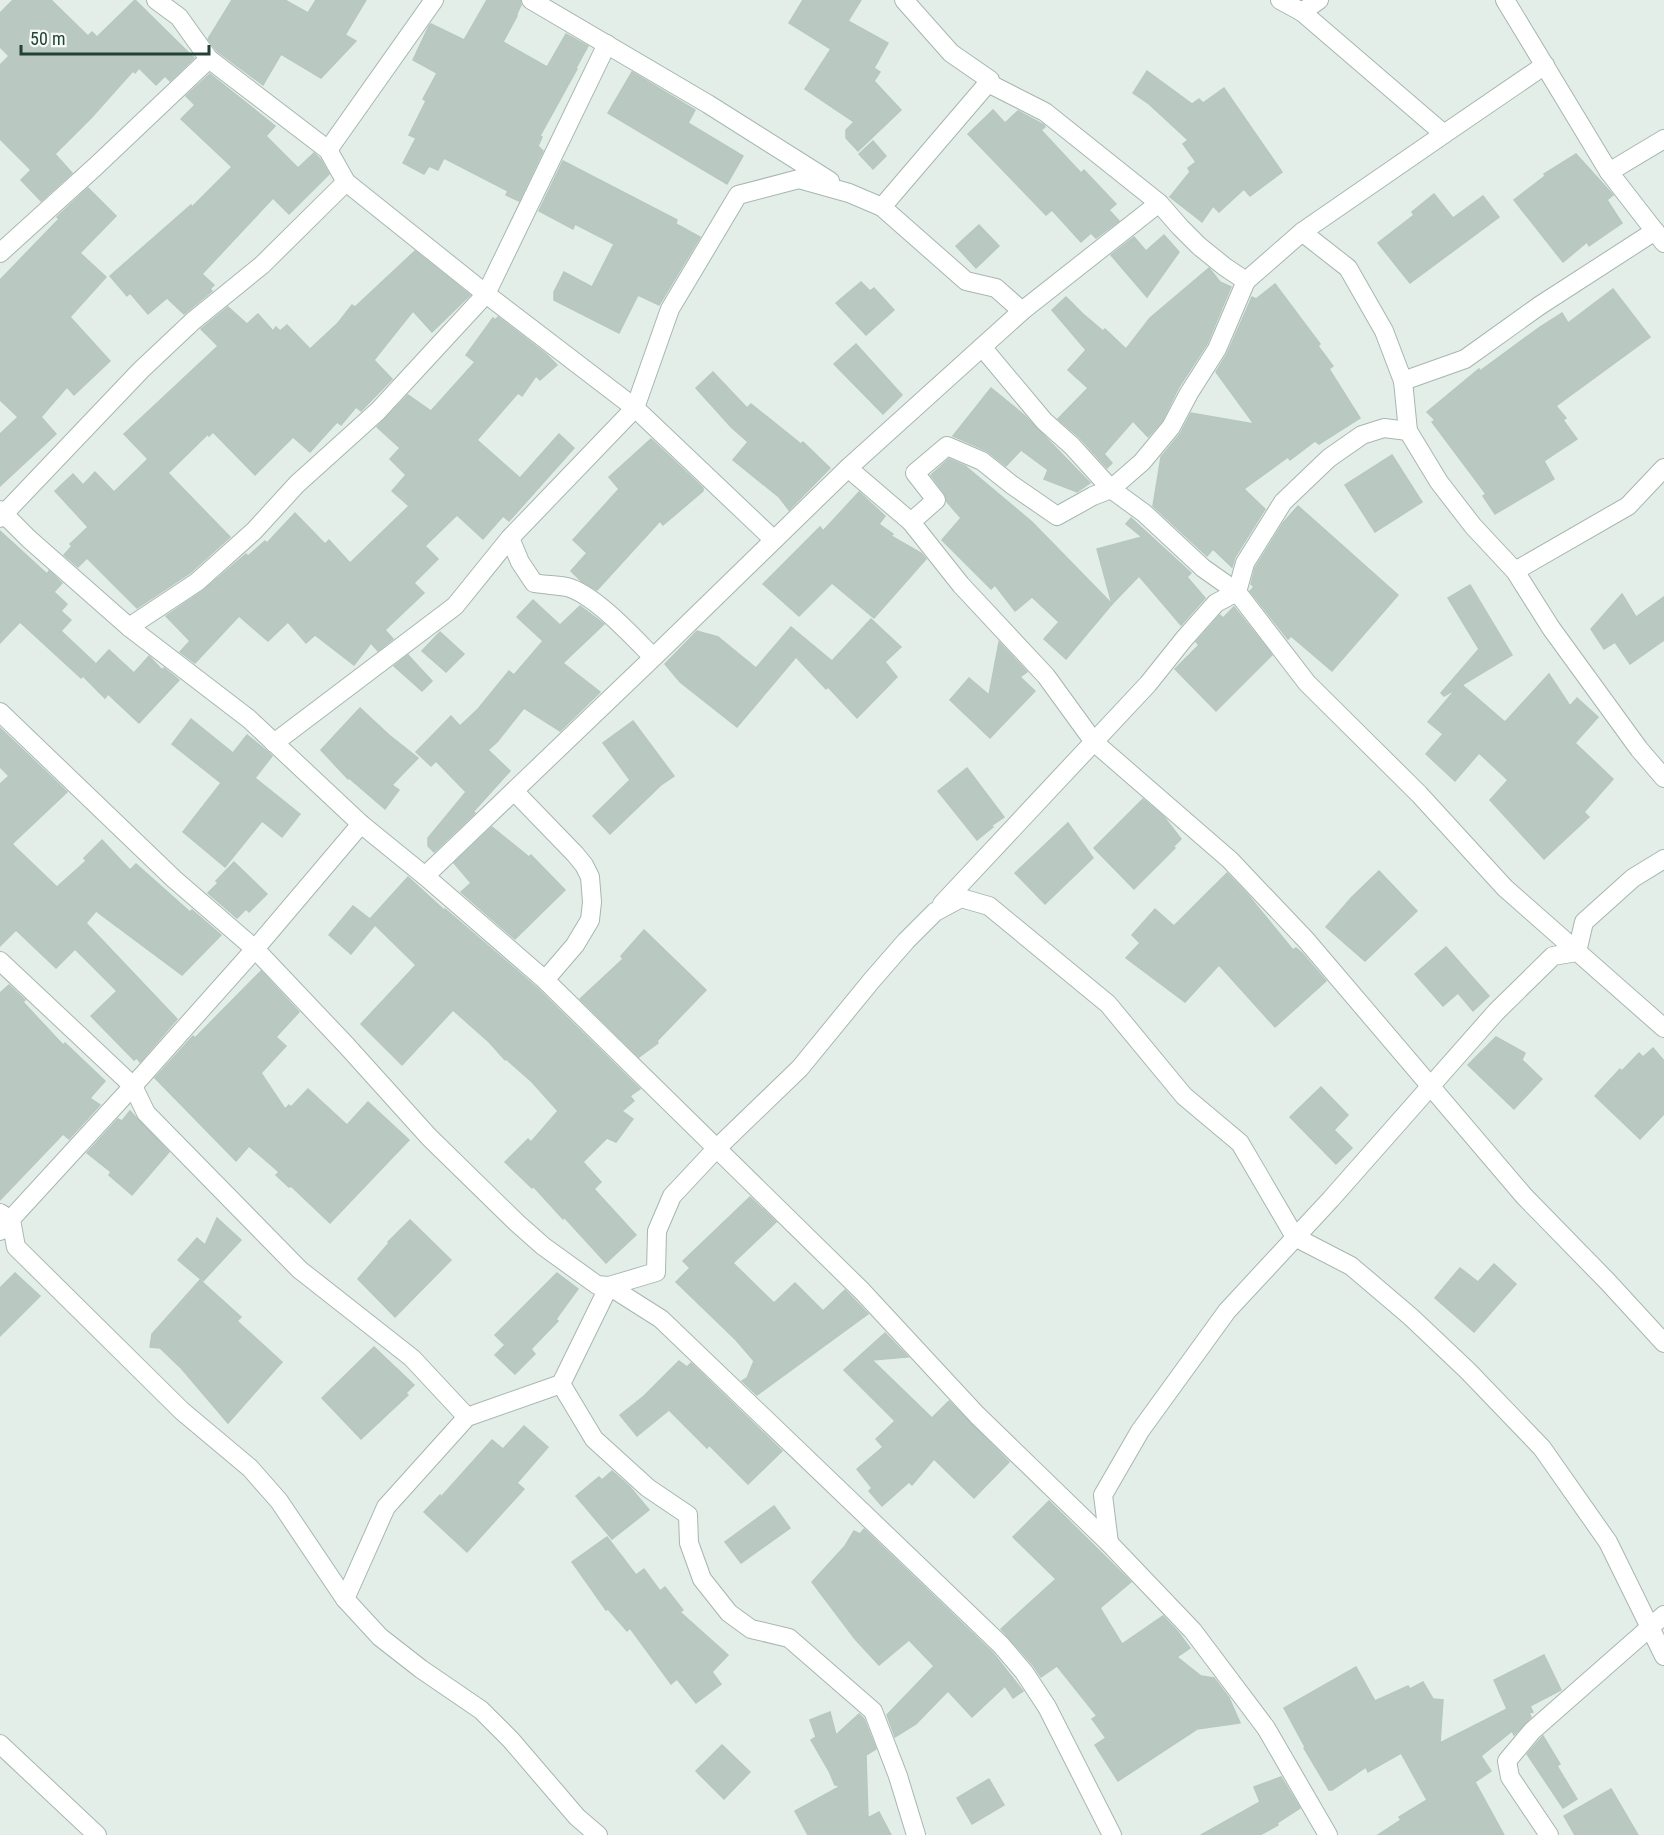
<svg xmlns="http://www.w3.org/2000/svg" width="1664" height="1835" viewBox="0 0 1664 1835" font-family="'Roboto Condensed',sans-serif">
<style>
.building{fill:#b9c9c2;stroke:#b6c8c0;stroke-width:1.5}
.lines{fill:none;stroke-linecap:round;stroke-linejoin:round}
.minor-casing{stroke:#a6b7b0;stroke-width:20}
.minor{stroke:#fff;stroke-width:18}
</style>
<rect width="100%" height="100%" fill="#e4eee9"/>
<!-- building -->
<g class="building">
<polygon points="13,0 51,0 88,36 92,32 97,37 135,0 194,58 170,81 165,76 156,85 139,68 135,73 133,71 92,117 55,154 72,173 41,201 21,180 31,170 0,139 0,65 9,56 0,47 0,13"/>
<polygon points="232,0 285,0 308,13 316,0 366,0 345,35 356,41 321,78 281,54 263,85 217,51 208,39"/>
<polygon points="487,0 520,0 521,5 516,16 517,16 503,42 547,67 566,34 588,46 576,68 577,69 540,136 542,137 538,146 543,151 519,201 506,195 508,191 444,158 438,170 429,166 424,174 403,163 416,138 409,135 426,101 423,99 437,73 413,60 429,26 431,24 464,40"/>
<polygon points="803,0 861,0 848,21 888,43 874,68 880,72 874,81 901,110 858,151 846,138 846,130 854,122 805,89 831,49 789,23"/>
<polygon points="1147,71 1192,104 1199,99 1203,103 1224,88 1282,172 1250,196 1244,189 1219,212 1213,206 1202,222 1170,197 1190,172 1188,168 1196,162 1183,144 1188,140 1149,104 1133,93"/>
<polygon points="632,72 695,110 688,123 743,156 727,184 608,113"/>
<polygon points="210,74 275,126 266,136 298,168 314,153 321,160 329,174 289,214 273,198 202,274 214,285 210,289 212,291 184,314 167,298 148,314 130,293 127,296 110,276 191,205 192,207 232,167 181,119 195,105 186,96"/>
<polygon points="993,110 1005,123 1018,111 1044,125 1045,127 1041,130 1081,173 1084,170 1116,204 1109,210 1119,221 1096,238 1091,233 1081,242 1052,210 1046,215 968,134"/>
<polygon points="873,141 886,156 873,169 859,154"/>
<polygon points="1576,154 1613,195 1607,200 1622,223 1589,246 1587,242 1563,262 1514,200 1545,176 1544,174"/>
<polygon points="563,161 677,220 676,224 700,237 659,305 638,295 619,333 554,300 554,292 564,272 592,287 614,244 575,224 573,229 539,211"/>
<polygon points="88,188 116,216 80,253 106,277 70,317 110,361 74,395 67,387 41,417 56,434 0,486 0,434 18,417 0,400 0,280 59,219 57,217"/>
<polygon points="1434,194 1453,218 1483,196 1499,217 1410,283 1378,243 1414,215 1412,212"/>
<polygon points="979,225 999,246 976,268 956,246"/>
<polygon points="1164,235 1179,252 1147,297 1111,255 1134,237 1146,251"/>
<polygon points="415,251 470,295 432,332 413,311 374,360 392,379 361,411 356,407 341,425 337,422 310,452 293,437 255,475 213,432 209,436 208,434 168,473 230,537 190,573 137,608 87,558 78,567 64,555 72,546 70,544 88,527 55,491 73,474 83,485 95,472 114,492 148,459 124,434 218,346 201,329 228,307 247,324 258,314 273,331 276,327 280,331 287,325 310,349 338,323 352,305 355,307"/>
<polygon points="1209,268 1220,282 1231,287 1207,344 1179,387 1162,421 1148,437 1133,421 1104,454 1112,463 1107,468 1080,438 1058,419 1088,388 1068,370 1086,350 1052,310 1066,297 1083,314 1103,331 1105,329 1126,349 1150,318"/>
<polygon points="861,282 870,291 874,288 894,310 866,335 836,303"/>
<polygon points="1275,284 1320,344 1318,346 1333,366 1329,369 1360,418 1319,444 1315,441 1290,460 1288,457 1244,489 1265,509 1235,557 1232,567 1213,549 1207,556 1153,506 1161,457 1180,434 1191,413 1254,424 1216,372 1227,354 1252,297 1256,299"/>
<polygon points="1613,289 1650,337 1556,406 1566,418 1563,420 1577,439 1544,461 1554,479 1495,514 1483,496 1486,494 1432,422 1435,420 1427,412 1479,369 1480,371 1540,327 1562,313 1568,323"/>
<polygon points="498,317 546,354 557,365 540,380 536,376 522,396 518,393 477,440 520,478 559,434 574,448 509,521 503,516 483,539 457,515 425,546 438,559 414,583 424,593 385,630 393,639 378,651 371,643 354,665 315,635 306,643 288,622 268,641 239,616 195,663 180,652 190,641 166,616 204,590 246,554 248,556 265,541 267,543 295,513 325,544 329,540 350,563 409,506 392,491 406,475 390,459 400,448 377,427 408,395 431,411 475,362 466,355 493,318 495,320"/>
<polygon points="856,344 902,395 883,414 834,364"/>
<polygon points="713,372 747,408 751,404 801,444 803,442 830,468 789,510 779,497 733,460 748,442 731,427 696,388"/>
<polygon points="991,388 1024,415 1090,483 1077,492 1044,479 1048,470 1021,450 1006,466 987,451 953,436"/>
<polygon points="651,439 703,488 703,491 663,525 660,521 597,590 581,581 571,571 587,553 573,540 619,489 609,477"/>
<polygon points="1392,455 1422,502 1375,532 1345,485"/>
<polygon points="949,459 965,466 1032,522 1112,604 1066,659 1044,639 1059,622 1032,597 1015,611 995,585 991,589 942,540 961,518 947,502 945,494 931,475"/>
<polygon points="859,492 885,516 879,524 893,534 891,536 921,553 926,559 874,618 832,583 799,616 763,584 820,527 823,531"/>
<polygon points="1298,506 1398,595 1332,671 1291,636 1288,639 1250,591 1254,587 1251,584 1255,568 1283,523"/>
<polygon points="1131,518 1191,573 1187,577 1205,598 1181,625 1139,576 1112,604 1097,549 1142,537 1126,524"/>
<polygon points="0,531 47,574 49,571 62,583 54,592 67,604 61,611 71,620 61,631 95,663 81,678 20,622 0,643"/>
<polygon points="1470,585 1512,655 1462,685 1505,722 1549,674 1570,706 1577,698 1598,717 1575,743 1613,779 1584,812 1589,817 1544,859 1490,800 1508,780 1479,753 1455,781 1426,754 1443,734 1428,722 1456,689 1444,696 1441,693 1479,649 1448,598"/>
<polygon points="1622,594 1636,617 1664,597 1664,640 1630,664 1615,642 1604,649 1591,629"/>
<polygon points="533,600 560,625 580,606 604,624 563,663 600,692 560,731 524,708 497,742 488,750 510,771 473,812 475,813 434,852 428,846 428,838 466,792 436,761 431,766 416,752 451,716 460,726 478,709 509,671 514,675 543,641 517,617"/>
<polygon points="1234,607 1272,655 1216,711 1175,669 1199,645 1196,642 1220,615 1223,618"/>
<polygon points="871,619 901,647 885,662 897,677 857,718 828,687 826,689 796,657 737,727 680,682 665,664 697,631 718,637 756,668 791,627 832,661"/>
<polygon points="440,632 464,654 446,672 422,651"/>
<polygon points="999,642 1027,672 1020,677 1035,691 990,738 950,700 969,678 989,695"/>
<polygon points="109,650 134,673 149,656 162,670 164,668 179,680 139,723 108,694 105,698 84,677"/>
<polygon points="408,655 432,681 422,691 394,666"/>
<polygon points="360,708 389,735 418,758 392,785 399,790 385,809 349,778 348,779 321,750"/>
<polygon points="191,719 233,753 247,735 268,752 272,756 255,778 300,814 282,837 262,821 225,867 183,832 221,783 172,744"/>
<polygon points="633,721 674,776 661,785 610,834 593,816 630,780 603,743"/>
<polygon points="0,728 67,792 12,844 57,887 86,861 84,858 102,840 130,870 136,864 190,912 192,910 221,935 182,975 96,911 86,923 177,1019 140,1062 137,1058 134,1060 91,1016 117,991 75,949 56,968 16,930 0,946 0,784 9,776 0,767"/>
<polygon points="967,768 1004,817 991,826 993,827 977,840 938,791"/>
<polygon points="1143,799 1164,817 1181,839 1173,847 1175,848 1134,889 1094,848"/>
<polygon points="1068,823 1093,858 1045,904 1015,873"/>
<polygon points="492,827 529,857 531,855 565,890 515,939 461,892 471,883 454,863"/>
<polygon points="234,862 267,894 249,912 246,909 237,918 208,893 218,883 216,881"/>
<polygon points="1379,871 1417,911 1365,961 1326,927 1352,897"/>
<polygon points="1227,873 1248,895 1293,950 1296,948 1302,953 1326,981 1275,1027 1219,965 1185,1002 1126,958 1140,943 1132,935 1155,909 1174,926"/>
<polygon points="408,877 444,910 445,909 537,988 640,1089 630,1096 634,1101 622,1111 633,1119 616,1142 607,1138 583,1162 601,1182 594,1189 636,1235 606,1263 564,1217 563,1219 533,1186 532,1188 505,1162 528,1139 531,1142 558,1111 532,1082 506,1059 505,1060 489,1042 453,1010 402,1065 361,1024 416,965 375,925 351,954 329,935 353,906 370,919"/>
<polygon points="644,930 706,990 657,1041 658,1043 639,1057 580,999 623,959 621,956"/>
<polygon points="1446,947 1489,996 1473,1011 1458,993 1443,1006 1415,974"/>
<polygon points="261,971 299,1012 276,1037 286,1046 261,1073 285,1109 289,1105 291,1107 308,1089 347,1125 368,1102 409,1140 330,1223 291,1186 289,1187 276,1175 279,1172 249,1146 236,1161 155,1078 193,1036 195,1038"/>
<polygon points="9,985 25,1000 23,1002 63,1045 65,1043 105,1081 90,1098 100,1105 69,1139 63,1134 0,1200 0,993"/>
<polygon points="1496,1037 1525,1053 1522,1060 1542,1079 1514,1109 1468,1065"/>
<polygon points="1653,1048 1664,1061 1664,1114 1640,1139 1595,1096 1620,1069 1622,1071 1639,1053 1643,1057"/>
<polygon points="1321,1087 1348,1115 1334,1130 1352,1148 1336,1164 1290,1117"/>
<polygon points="130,1111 169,1152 132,1195 109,1175 111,1172 87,1153 118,1119 122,1121"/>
<polygon points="750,1197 776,1222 733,1263 774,1303 795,1283 823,1311 845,1290 868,1314 757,1395 742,1381 747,1378 754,1361 736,1340 676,1282 690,1268 683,1261"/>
<polygon points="217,1218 241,1240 203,1281 178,1260 197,1238 205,1245"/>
<polygon points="410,1220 451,1260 395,1317 358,1279 389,1243 388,1242"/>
<polygon points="1494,1264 1516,1284 1474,1332 1435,1298 1460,1268 1478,1282"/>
<polygon points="15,1273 40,1296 0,1336 0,1288"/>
<polygon points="557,1273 578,1289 556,1319 558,1321 531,1349 535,1354 515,1374 495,1355 505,1345 495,1335"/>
<polygon points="200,1280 241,1317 237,1321 282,1362 228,1423 181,1368 160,1348 150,1347 152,1334"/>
<polygon points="885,1333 908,1357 872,1360 932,1418 949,1401 1009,1462 974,1498 934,1459 912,1485 909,1482 882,1506 869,1491 872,1488 857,1469 883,1447 876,1439 895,1421 844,1370"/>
<polygon points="374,1347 414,1385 406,1393 408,1395 361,1439 322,1398"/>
<polygon points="679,1361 687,1367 691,1363 782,1451 748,1484 709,1445 707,1448 669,1410 637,1436 620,1415 644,1396"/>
<polygon points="524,1426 548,1447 517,1483 524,1489 467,1552 424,1512 440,1495 441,1497 492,1440 503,1449"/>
<polygon points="612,1471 630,1487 649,1510 612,1539 576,1496 599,1477 602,1480"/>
<polygon points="1049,1501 1131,1582 1100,1608 1122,1644 1163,1616 1178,1632 1190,1648 1177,1657 1201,1676 1214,1678 1229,1698 1240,1723 1197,1729 1118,1781 1095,1745 1106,1738 1092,1719 1097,1716 1057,1666 1041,1677 1033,1665 1001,1629 1056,1579 1013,1537"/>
<polygon points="774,1506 790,1528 741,1563 725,1542"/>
<polygon points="864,1529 993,1653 1023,1691 1013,1698 1005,1686 972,1717 948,1691 916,1724 895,1737 887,1715 934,1666 909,1640 879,1665 855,1639 812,1582 845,1546 854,1531 860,1534"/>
<polygon points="607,1537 636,1575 644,1569 660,1591 665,1587 683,1610 680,1612 728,1655 712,1672 721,1684 696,1703 677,1679 671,1684 630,1628 627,1631 608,1609 606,1610 572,1562"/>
<polygon points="1544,1655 1561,1690 1530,1706 1533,1712 1529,1713 1531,1717 1514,1735 1512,1731 1481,1756 1491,1771 1475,1782 1504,1835 1378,1835 1401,1820 1399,1817 1427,1800 1401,1753 1368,1772 1366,1767 1332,1790 1329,1790 1304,1748 1305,1747 1284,1708 1356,1667 1375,1701 1408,1686 1410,1689 1423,1682 1433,1699 1443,1700 1440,1743 1507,1709 1494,1680"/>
<polygon points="830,1712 836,1735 859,1714 864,1719 876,1749 866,1755 868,1818 879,1812 891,1835 808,1835 795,1811 839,1787 837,1785 835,1785 829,1771 811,1740 816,1737 810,1720"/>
<polygon points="1543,1736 1560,1764 1557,1766 1577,1799 1563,1808 1527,1754"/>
<polygon points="722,1745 750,1772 724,1799 696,1771"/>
<polygon points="1281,1777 1300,1808 1277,1823 1278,1825 1260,1835 1201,1835 1260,1802 1254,1787"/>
<polygon points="989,1779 1004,1805 972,1824 957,1798"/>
<polygon points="1611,1789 1638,1835 1575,1835 1564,1816"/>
</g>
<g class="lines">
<defs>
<g id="minor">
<polyline points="156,0 179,17 209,59 328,150 346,182 486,294 635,408 774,540"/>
<polyline points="531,0 708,104 830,181"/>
<polyline points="904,0 951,53 990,80 988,83 1045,112 1159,203 1180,227 1199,246 1225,267 1246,281 1302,232 1348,268 1384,331 1403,381 1408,431 1439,482 1473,526 1515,571 1551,628 1639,749 1664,778"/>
<polyline points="1280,0 1302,12 1444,134 1545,65"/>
<polyline points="1505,0 1609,172 1664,243"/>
<polyline points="1302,12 1319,0"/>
<polyline points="328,150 434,0"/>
<polyline points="1609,172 1664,139"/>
<polyline points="882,207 966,281 996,288 1022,311 1159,203"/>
<polyline points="1302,232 1444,134"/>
<polyline points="0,253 95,167 209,59"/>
<polyline points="982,347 1044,421 1072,446 1111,489 1144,513 1203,568 1237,592 1307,683 1419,794 1505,888 1664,1028"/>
<polyline points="1403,381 1465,359 1539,306 1655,231"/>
<polyline points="848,468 911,522 961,585 1046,676 1094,742 1230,860 1306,940 1524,1196 1608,1282 1664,1343"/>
<polyline points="0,510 29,539 129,627 249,719 361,824 425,876 545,980 862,1291 977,1415 1109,1543 1193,1631 1266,1728 1328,1835"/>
<polyline points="0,518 141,370 193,321 262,265 346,182"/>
<polyline points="911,522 936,500 915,473 947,446 982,461 1012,485 1057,516 1093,496 1111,489 1142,462 1171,427 1189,393 1217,349 1246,281"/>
<path d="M 510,538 L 520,562 L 534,583 C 545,585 556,585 567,587 C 594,594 633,637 653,657"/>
<polyline points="1515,571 1628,506 1664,468"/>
<polyline points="129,627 197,582 254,531 297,484 378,411 486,294 607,44"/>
<polyline points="0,712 174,879 255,949 346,1045 429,1137 517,1223 543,1246 597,1285 609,1286 661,1319 1001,1645 1024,1672 1047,1707 1112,1835"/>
<polyline points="274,743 455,606 510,538 635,408 670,309 738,195 799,179 849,193 882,207 988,83"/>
<polyline points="514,791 575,854 584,865 590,877 592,902 590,920 575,945 545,980"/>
<polyline points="425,876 659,652 848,468 1022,311"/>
<polyline points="942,904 1148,684 1184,639 1216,603 1237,592 1245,563 1283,502 1329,458 1362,435 1384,428 1408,431"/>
<polyline points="0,961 133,1086 146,1113 300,1270 412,1358 467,1417"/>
<polyline points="0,1213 11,1220 16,1247 182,1411 250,1468 279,1501 345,1599 380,1637 421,1669 481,1710 511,1740 577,1817 598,1835"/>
<polyline points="0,1231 133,1086 255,949 361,824"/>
<polyline points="1109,1543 1103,1495 1140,1431 1227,1311 1331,1199 1496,1012 1553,956 1577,952 1584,922 1633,878 1664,859"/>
<polyline points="345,1599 386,1507 467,1417 561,1384"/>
<polyline points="0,1744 97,1835"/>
<polyline points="916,1835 898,1776 873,1711 789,1638 751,1629 729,1613 702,1579 689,1543 688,1515 648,1488 594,1439 561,1384 609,1286 656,1272 657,1231 672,1196 716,1149 800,1068 872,980 906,941 935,912 961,898 989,906 1108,1004 1184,1096 1240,1143 1295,1237 1351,1266 1411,1317 1468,1371 1542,1448 1608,1542 1664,1656"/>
<polyline points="1549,1835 1510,1777 1507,1761 1532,1731 1664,1615"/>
</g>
</defs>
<!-- minor casing -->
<use href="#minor" class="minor-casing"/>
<!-- minor -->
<use href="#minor" class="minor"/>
</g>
<!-- scale -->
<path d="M21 45v9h188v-9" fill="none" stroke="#224137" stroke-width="3"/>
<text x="30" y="45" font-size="18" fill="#224137" stroke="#f5faf7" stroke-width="4.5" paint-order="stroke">50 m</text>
</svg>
